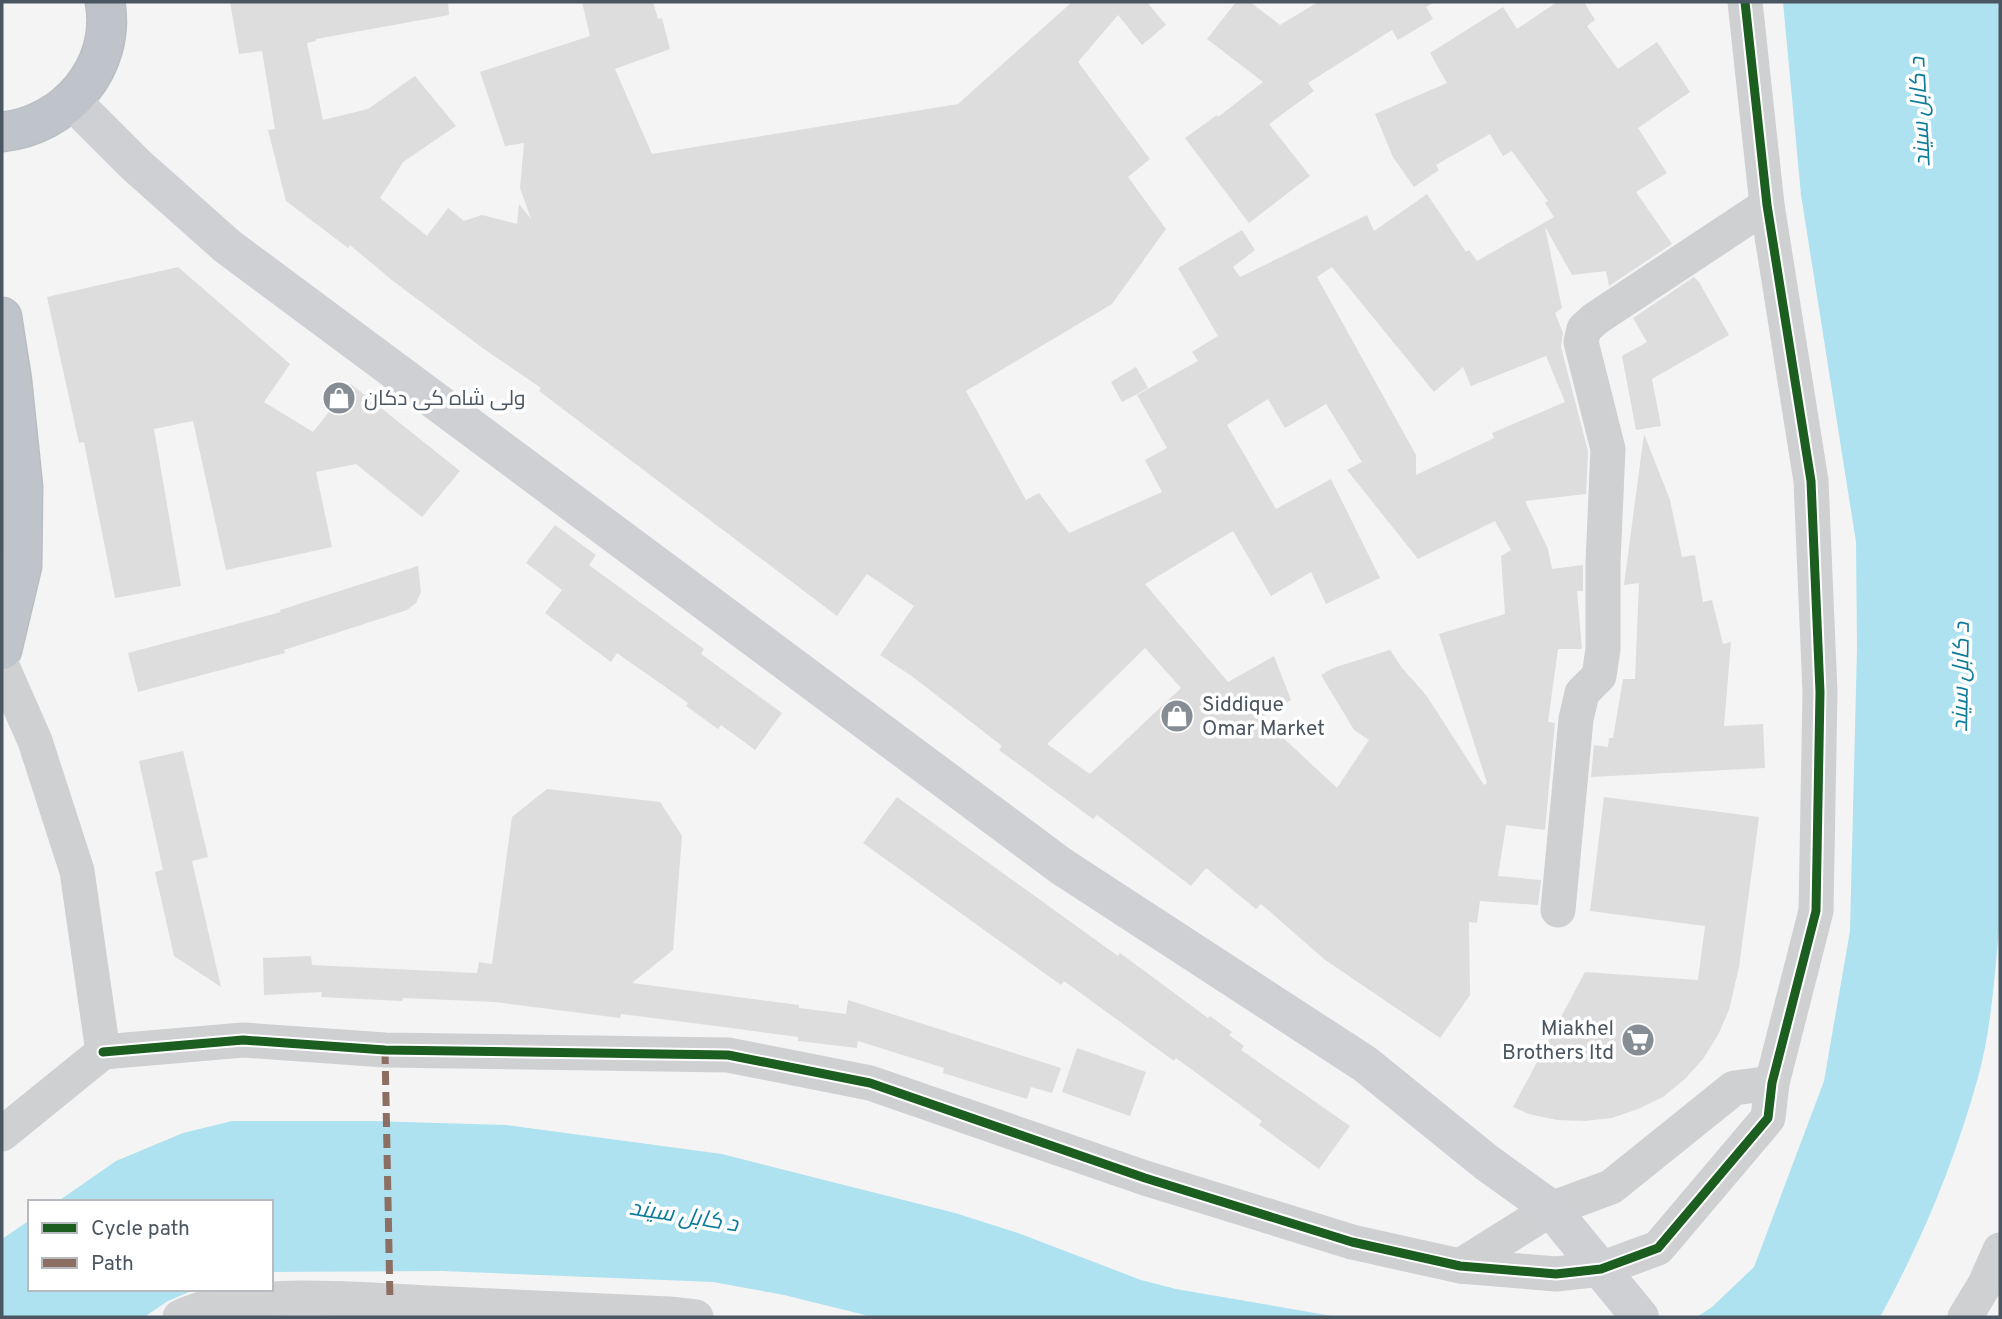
<svg xmlns="http://www.w3.org/2000/svg" width="2002" height="1319" viewBox="0 0 2002 1319" font-family="Overpass,Cairo,sans-serif">
<style>
.water{fill:#aee2f0}
.building{fill:#ddddde;fill-rule:evenodd}
.lines{fill:none;stroke-linecap:round;stroke-linejoin:round}
.highway-casing{stroke:#b9bec3;stroke-width:41}
.street{stroke:#ced0d2;stroke-width:35}
.secondary{stroke:#ced0d4;stroke-width:38}
.highway{stroke:#bec4c9;stroke-width:38}
.quiet{stroke:#8d6e63;stroke-width:7;stroke-dasharray:14 7;stroke-linecap:butt}
.cycleway-casing{stroke:#fff;stroke-width:13}
.cycleway{stroke:#1b5e20;stroke-width:9}
.labels{text-anchor:middle;stroke-width:7;stroke-linejoin:round;paint-order:stroke}
.poi-label{font-size:21px;fill:#4a5661;stroke:#fff;text-anchor:start}
.water-label{font-size:23px;font-style:italic;fill:#0c7c9b;stroke:#fff}
</style>
<rect width="100%" height="100%" fill="#f4f4f4"/>
<!-- water -->
<g class="water">
<path d="M 1783,2 L 2000,2 L 2000,919 C 1995,971 1992,1024 1979,1074 C 1956,1158 1922,1241 1880,1317 L 1697,1317 L 1712,1307 L 1754,1267 L 1824,1081 L 1850,931 L 1857,648 L 1856,542 L 1801,195 Z"/>
<polygon points="232,1121 371,1121 506,1125 722,1154 955,1213 1018,1233 1141,1280 1176,1289 1338,1317 873,1317 784,1295 713,1282 442,1271 271,1272 271,1202 57,1202 116,1161 183,1133"/>
<polygon points="30,1220 30,1289 196,1289 168,1301 144,1317 2,1317 2,1239"/>
</g>
<!-- building -->
<g class="building">
<path d="M 230,2 L 448,2 L 449,15 L 316,39 L 316,41 L 307,43 L 323,120 L 368,109 L 415,76 L 456,126 L 403,162 L 380,198 L 427,236 L 448,208 L 464,221 L 482,215 L 517,224 L 519,204 L 531,219 L 520,188 L 524,143 L 505,146 L 480,72 L 590,36 L 582,2 L 653,2 L 658,19 L 662,18 L 670,49 L 615,69 L 652,154 L 958,104 L 1072,2 L 1147,2 L 1166,25 L 1142,45 L 1118,15 L 1078,62 L 1150,159 L 1128,177 L 1166,229 L 1112,304 L 966,391 L 1026,500 L 1039,493 L 1069,533 L 1162,492 L 1145,460 L 1167,448 L 1137,395 L 1198,361 L 1192,352 L 1218,336 L 1178,268 L 1242,230 L 1255,250 L 1233,267 L 1240,277 L 1367,215 L 1374,231 L 1427,194 L 1466,252 L 1469,250 L 1477,261 L 1554,217 L 1545,203 L 1548,201 L 1512,151 L 1503,156 L 1490,134 L 1436,165 L 1439,170 L 1414,187 L 1393,157 L 1375,114 L 1447,83 L 1430,53 L 1503,7 L 1517,29 L 1557,2 L 1584,2 L 1595,20 L 1587,26 L 1618,69 L 1657,42 L 1690,92 L 1638,128 L 1667,173 L 1636,192 L 1672,244 L 1609,286 L 1606,271 L 1572,275 L 1545,227 L 1562,308 L 1555,313 L 1563,333 L 1561,347 L 1588,451 L 1586,494 L 1525,501 L 1548,549 L 1552,569 L 1583,565 L 1583,591 L 1577,591 L 1582,649 L 1558,649 L 1548,722 L 1555,723 L 1545,830 L 1506,825 L 1498,876 L 1541,880 L 1538,905 L 1480,901 L 1477,923 L 1469,922 L 1470,995 L 1440,1038 L 1324,959 L 1261,904 L 1256,909 L 1206,868 L 1191,886 L 1097,815 L 1093,819 L 999,750 L 1002,746 L 913,677 L 880,655 L 914,606 L 867,574 L 837,616 L 539,391 L 541,388 L 484,349 L 393,281 L 350,245 L 348,248 L 286,201 L 268,130 L 275,129 L 262,51 L 239,54 ZM 1332,267 L 1434,392 L 1463,367 L 1471,386 L 1546,356 L 1565,402 L 1492,433 L 1494,438 L 1416,475 L 1416,455 L 1317,277 ZM 1268,399 L 1285,428 L 1326,404 L 1362,462 L 1347,470 L 1418,559 L 1495,521 L 1511,550 L 1501,556 L 1505,614 L 1439,634 L 1487,783 L 1484,785 L 1426,695 L 1402,668 L 1390,650 L 1333,668 L 1321,675 L 1354,730 L 1369,740 L 1337,788 L 1261,717 L 1291,700 L 1274,656 L 1228,682 L 1145,584 L 1233,531 L 1271,596 L 1311,572 L 1326,604 L 1380,578 L 1331,479 L 1276,509 L 1227,425 ZM 1145,648 L 1181,688 L 1090,774 L 1047,744 Z"/>
<polygon points="1236,2 1250,2 1280,25 1318,2 1435,2 1426,7 1433,19 1398,40 1392,30 1308,83 1314,91 1269,124 1310,176 1249,223 1185,138 1217,115 1218,117 1263,82 1207,39"/>
<polygon points="178,267 290,364 264,402 313,432 351,384 460,471 422,517 356,464 316,472 332,547 226,570 193,421 154,429 181,586 115,598 84,442 79,443 47,297"/>
<polygon points="1694,277 1699,282 1729,335 1652,379 1661,426 1636,430 1622,356 1647,342 1633,318"/>
<polygon points="1136,367 1148,388 1122,402 1111,382"/>
<polygon points="1644,434 1670,500 1682,557 1695,555 1703,602 1712,600 1723,644 1731,642 1724,726 1763,724 1765,768 1591,777 1594,745 1608,747 1609,738 1613,738 1623,679 1635,679 1639,583 1624,585"/>
<polygon points="555,525 596,555 589,565 704,649 701,654 782,713 755,750 721,725 718,729 686,706 688,703 617,653 611,662 545,613 562,590 526,563"/>
<polygon points="418,566 421,592 416,603 407,610 284,650 285,653 138,692 128,653 281,612 280,610"/>
<polygon points="183,751 208,857 192,861 221,987 174,956 155,872 163,870 139,761"/>
<polygon points="547,789 660,802 682,836 673,950 632,983 799,1005 799,1008 846,1014 848,1000 1061,1068 1052,1093 1031,1087 1027,1099 943,1073 944,1068 858,1041 857,1048 798,1041 798,1037 724,1027 621,1014 620,1018 495,1002 403,998 402,1001 321,997 322,992 264,995 263,958 311,956 312,965 477,973 479,962 492,964 512,817"/>
<polygon points="897,797 1118,956 1120,953 1208,1018 1210,1016 1232,1032 1229,1035 1244,1046 1241,1050 1350,1126 1319,1169 1259,1125 1262,1121 1176,1058 1174,1061 1064,981 1061,985 863,843"/>
<polygon points="1604,797 1759,817 1739,967 1729,1010 1718,1035 1703,1059 1685,1079 1663,1097 1638,1109 1612,1118 1584,1121 1557,1120 1529,1114 1513,1107 1585,972 1698,980 1705,926 1590,911"/>
<polygon points="1077,1048 1146,1072 1130,1116 1062,1092"/>
</g>
<g class="lines">
<defs>
<g id="highway">
<path d="M 2,132 C 65,126 117,67 105,2"/>
<polyline points="2,317 12,381 23,487 22,566 2,650"/>
</g>
</defs>
<!-- highway casing -->
<use href="#highway" class="highway-casing"/>
<!-- street -->
<g class="street">
<polyline points="2,666 35,741 77,871 103,1052"/>
<polyline points="1558,910 1576,719 1582,693 1599,676 1603,649 1603,563 1608,449 1581,342 1584,329 1595,319 1767,205"/>
<polyline points="103,1052 243,1040 385,1050 728,1055 870,1083 1145,1178 1352,1242 1460,1266 1556,1274 1601,1269 1658,1248 1768,1118 1772,1083 1816,911 1820,692 1811,481 1767,205 1745,2"/>
<polyline points="2,1134 103,1052"/>
<polyline points="1460,1266 1551,1209 1611,1187 1734,1088 1772,1083"/>
<path d="M 180,1317 C 242,1288 358,1300 428,1303 C 508,1307 589,1310 669,1314 L 696,1317"/>
<polyline points="1965,1317 1985,1284 2000,1250"/>
</g>
<!-- secondary -->
<polyline class="secondary" points="72,101 136,165 227,246 1061,866 1365,1064 1486,1162 1551,1209 1640,1317"/>
<!-- highway -->
<use href="#highway" class="highway"/>
<!-- quiet -->
<polyline class="quiet" points="385,1050 390,1301"/>
<defs>
<polyline id="cycleway" points="103,1052 243,1040 385,1050 728,1055 870,1083 1145,1178 1352,1242 1460,1266 1556,1274 1601,1269 1658,1248 1768,1118 1772,1083 1816,911 1820,692 1811,481 1767,205 1745,2"/>
</defs>
<!-- cycleway casing -->
<use href="#cycleway" class="cycleway-casing"/>
<!-- cycleway -->
<use href="#cycleway" class="cycleway"/>
</g>
<!-- icons -->
<defs>
<symbol id="shop-disc" viewBox="-11 -11 22 22"><circle r="9.5" fill="#868d94" stroke="#fff"/><path d="M-5-2.5h2.3a2.7 3.5 0 0 1 5.4 0H5L5.5 6h-11ZM-1.5-2.5h3a1.5 2.3 0 0 0-3 0Z" fill="#fff"/></symbol>
<symbol id="supermarket-disc" viewBox="-11 -11 22 22"><circle r="9.5" fill="#868d94" stroke="#fff"/><path d="M-6-5.5h2.5l.6 2H6L4.5 2H-2.5L-4.4-4H-6ZM-1.5 3.2a1.3 1.3 0 1 0 .1 0ZM3 3.2a1.3 1.3 0 1 0 .1 0Z" fill="#fff"/></symbol>
</defs>
<g fill-rule="evenodd">
<use href="#shop-disc" x="320" y="379" width="38" height="38"/>
<use href="#shop-disc" x="1158" y="697" width="38" height="38"/>
<use href="#supermarket-disc" x="1619" y="1021" width="38" height="38"/>
</g>
<g class="labels">
<!-- poi labels -->
<g class="poi-label">
<text x="364" y="405">ولی شاہ کی دکان</text>
<text x="1202" y="711">Siddique<tspan x="1202" dy="24">Omar Market</tspan></text>
<text x="1614" y="1035" text-anchor="end">Miakhel<tspan x="1614" dy="24">Brothers ltd</tspan></text>
</g>
<!-- water labels -->
<g class="water-label">
<text transform="translate(1919 112) rotate(-93)" y="8">د کابل سيند</text>
<text transform="translate(1960 677) rotate(-89)" y="8">د کابل سيند</text>
<text transform="translate(684 1215) rotate(9)" y="8">د کابل سيند</text>
</g>
</g>
<!-- border -->
<rect width="2002" height="1319" fill="none" stroke="#4a5661" stroke-width="7"/>
<!-- legend -->
<rect x="28" y="1200" width="245" height="91" fill="#ffffff" stroke="#b7bbc0" stroke-width="2"/>
<rect x="42" y="1223" width="35" height="10" fill="#1b5e20" stroke="#b7bbc0" stroke-width="2"/>
<text x="91" y="1235" font-size="21" fill="#4a5661">Cycle path</text>
<rect x="42" y="1258" width="35" height="10" fill="#8d6e63" stroke="#b7bbc0" stroke-width="2"/>
<text x="91" y="1270" font-size="21" fill="#4a5661">Path</text>
</svg>
